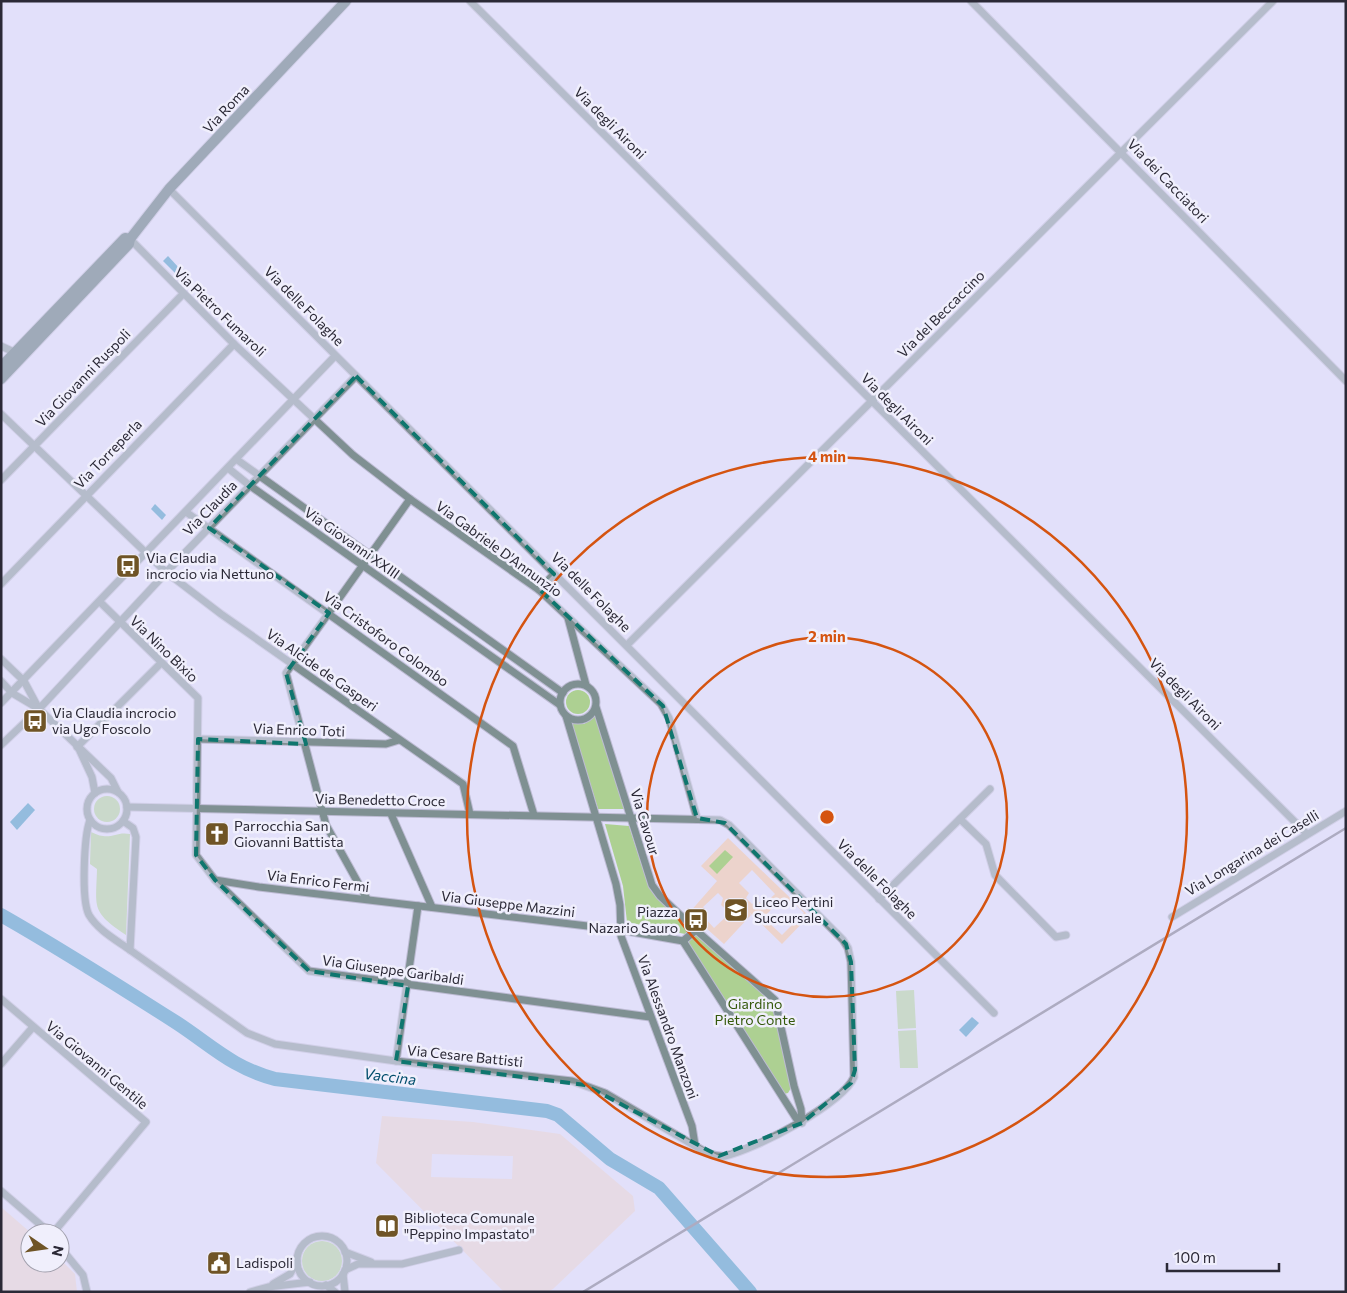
<svg xmlns="http://www.w3.org/2000/svg" width="1347" height="1293" viewBox="0 0 1347 1293" font-family="Commissioner,sans-serif">
<style>
.education{fill:#ecd3cc;fill-rule:evenodd}
.green{fill:#add092}
.water{fill:#3691bd}
.lines{fill:none;stroke-linecap:round;stroke-linejoin:round}
.river{stroke:#3691bd;stroke-width:14}
.street-casing{stroke:#bdbbd3;stroke-width:9}
.secondary-casing{stroke:#bdbbd3;stroke-width:12}
.street{stroke:#7f9092;stroke-width:7}
.secondary{stroke:#4f696c;stroke-width:10}
.rail{stroke:#6d6b7c;stroke-width:2.5}
.marked{fill:none;stroke:#0f766e;stroke-width:4;stroke-dasharray:10 6;stroke-linejoin:round}
.ring{fill:none;stroke:#d55410;stroke-width:2.5}
.labels{text-anchor:middle;stroke-width:5;stroke-linejoin:round;paint-order:stroke}
.street-label{font-size:14px;fill:#2b2936;stroke:#f0effc}
.poi-label{font-size:14px;fill:#2b2936;stroke:#f0effc;text-anchor:start}
.park-label{font-size:14px;fill:#35590b;stroke:#f0effc}
.water-label{font-size:15px;font-style:italic;fill:#014d6c;stroke:#f0effc}
.centre{fill:#d55410;stroke:#f0effc;stroke-width:2.5}
.ring-label{font-size:15px;text-anchor:middle;font-weight:bold;fill:#d55410;stroke:#f0effc;stroke-width:5;stroke-linejoin:round;paint-order:stroke}
</style>
<rect width="100%" height="100%" fill="#e2e0fa"/>
<!-- education -->
<g class="education">
<path d="M 728,838 L 809,916 L 782,944 L 749,912 L 751,915 L 724,944 L 689,913 L 717,881 L 701,866 ZM 752,870 L 775,894 L 763,905 L 757,900 L 752,904 L 746,898 L 749,893 L 739,883 ZM 718,893 L 723,898 L 721,905 L 730,913 L 714,928 L 704,917 L 708,913 L 703,907 ZM 780,900 L 786,905 L 791,900 L 804,913 L 782,935 L 769,923 L 772,920 L 767,914 Z"/>
<path d="M 382,1116 L 473,1122 L 560,1134 L 633,1196 L 635,1211 L 553,1289 L 547,1292 L 504,1292 L 376,1163 ZM 432,1154 L 513,1156 L 512,1179 L 431,1177 Z"/>
<polygon points="1,1207 31,1233 30,1263 60,1263 60,1259 75,1274 77,1292 1,1292"/>
</g>
<!-- green -->
<g class="green">
<circle cx="578" cy="702" r="12"/>
<polygon points="595,716 625,809 598,809 572,724 584,724"/>
<circle cx="107" cy="809" r="13"/>
<polygon points="605,824 629,826 648,885 689,929 685,934 627,922 623,886"/>
<path d="M 91,832 C 111,842 114,831 130,834 L 126,935 C 91,911 96,909 97,869 L 90,864 Z"/>
<polygon points="725,850 733,857 717,874 709,866"/>
<polygon points="696,934 772,1002 791,1088 788,1093 784,1094 687,942"/>
<polygon points="914,990 916,1028 898,1029 896,991"/>
<polygon points="916,1030 918,1068 900,1068 898,1031"/>
<circle cx="322" cy="1261" r="20"/>
</g>
<!-- water -->
<g class="water">
<polygon points="168,256 180,269 176,274 163,261"/>
<polygon points="155,504 166,515 162,520 151,509"/>
<polygon points="28,803 35,810 17,830 10,822"/>
<polygon points="972,1017 979,1023 966,1037 959,1030"/>
</g>
<g class="lines">
<!-- river -->
<path class="river" d="M 1,915 C 61,949 119,986 177,1023 C 212,1046 233,1068 275,1079 L 547,1111 L 558,1115 L 610,1159 L 659,1188 L 750,1292"/>
<defs>
<g id="street">
<polyline points="470,1 1307,834"/>
<polyline points="971,1 1346,381"/>
<polyline points="169,189 994,1013"/>
<polyline points="130,239 234,344 353,455 410,499 539,590 661,704 669,718 697,818"/>
<polyline points="1,346 16,353"/>
<polyline points="1,414 166,572 221,614 463,784 470,814"/>
<polyline points="236,459 563,693"/>
<polyline points="228,468 249,485 560,705"/>
<polyline points="1,480 183,294"/>
<polyline points="186,512 513,746 534,815"/>
<polyline points="1,584 234,344"/>
<polyline points="539,590 554,574"/>
<polyline points="100,602 198,698 196,855 215,880 309,971 650,1017"/>
<polyline points="568,618 586,685"/>
<polyline points="627,645 1273,1"/>
<polyline points="1,659 24,681 39,709 111,778 118,792"/>
<polyline points="1,681 12,693 39,709"/>
<circle cx="578" cy="702" r="18"/>
<polyline points="1,703 335,356"/>
<polyline points="596,707 652,885 660,896 696,930 775,1000 794,1086 801,1109 802,1123"/>
<polyline points="566,716 616,884 620,905 621,936 692,1126 695,1145"/>
<polyline points="198,739 386,744 399,740"/>
<polyline points="1,745 39,709 176,562 356,376"/>
<polyline points="77,747 161,663"/>
<polyline points="79,749 92,777 95,793"/>
<circle cx="107" cy="809" r="20"/>
<path d="M 127,807 L 720,820 L 729,825 L 843,940 L 848,948 L 851,962 L 854,1077 C 843,1104 754,1150 725,1156 C 718,1157 713,1155 707,1153 L 605,1093 L 572,1081 L 396,1061 L 275,1044 L 247,1033 L 130,950"/>
<polyline points="391,814 432,907"/>
<polyline points="960,819 986,844 995,875 1056,937 1066,935"/>
<path d="M 90,820 C 84,836 81,900 89,915 C 98,930 116,940 130,950 L 136,837 L 133,828 L 123,821"/>
<polyline points="215,880 259,887 621,930 683,941"/>
<polyline points="367,899 326,825 286,673 410,499"/>
<polyline points="879,899 990,789"/>
<polyline points="1172,917 1346,811"/>
<polyline points="683,941 796,1118 802,1123"/>
<polyline points="683,941 696,930"/>
<polyline points="1,999 146,1122 53,1233"/>
<polyline points="396,1061 418,906"/>
<polyline points="1,1064 33,1027"/>
<polyline points="1,1191 50,1233"/>
<circle cx="322" cy="1261" r="25"/>
<polyline points="60,1247 83,1275 87,1292"/>
<polyline points="345,1252 371,1262"/>
<polyline points="345,1270 358,1264 402,1264 459,1250"/>
<polyline points="343,1274 345,1292"/>
<polyline points="273,1284 290,1274 297,1261"/>
<polyline points="326,1285 335,1292"/>
<polyline points="250,1292 268,1287 310,1282"/>
</g>
<g id="secondary">
<polyline points="1,367 125,238 130,239"/>
<polyline points="1,379 129,244 130,239 169,189 346,1"/>
</g>
</defs>
<!-- street casing -->
<use href="#street" class="street-casing"/>
<!-- secondary casing -->
<use href="#secondary" class="secondary-casing"/>
<!-- street -->
<use href="#street" class="street"/>
<!-- secondary -->
<use href="#secondary" class="secondary"/>
<!-- rail -->
<polyline class="rail" points="583,1292 1346,828"/>
</g>
<!-- marked area -->
<path d="M0 0H1347V1293H0ZM 356,376 L 554,574 L 539,589 L 663,706 L 697,818 L 725,823 L 846,944 L 851,962 L 855,1070 L 851,1083 L 802,1123 L 719,1156 L 585,1085 L 396,1061 L 408,986 L 309,971 L 215,880 L 196,855 L 198,739 L 306,744 L 286,673 L 329,613 L 209,528 Z" fill="#e2e0fa" fill-opacity=".55" fill-rule="evenodd"/>
<path class="marked" d="M 356,376 L 554,574 L 539,589 L 663,706 L 697,818 L 725,823 L 846,944 L 851,962 L 855,1070 L 851,1083 L 802,1123 L 719,1156 L 585,1085 L 396,1061 L 408,986 L 309,971 L 215,880 L 196,855 L 198,739 L 306,744 L 286,673 L 329,613 L 209,528 Z"/>
<!-- distance rings -->
<g class="ring">
<circle cx="827" cy="817" r="180"/>
<circle cx="827" cy="817" r="360"/>
</g>
<!-- icons -->
<defs>
<symbol id="bus-square" viewBox="-11 -11 22 22"><rect x="-9" y="-9" width="18" height="18" rx="4" fill="#6f5426" stroke="#f0effc"/><path d="M-5-6H5V4H4V6H2V4H-2V6H-4V4H-5ZM-3.5-4V0h7V-4ZM-3.5 1.2v1.5H-2V1.2ZM2 1.2v1.5H3.5V1.2Z" fill="#fff"/></symbol>
<symbol id="church-square" viewBox="-11 -11 22 22"><rect x="-9" y="-9" width="18" height="18" rx="4" fill="#6f5426" stroke="#f0effc"/><path d="M-1.2-6h2.4v3.5h3.3v2.4h-3.3V6h-2.4V-.1h-3.3v-2.4h3.3Z" fill="#fff"/></symbol>
<symbol id="university-square" viewBox="-11 -11 22 22"><rect x="-9" y="-9" width="18" height="18" rx="4" fill="#6f5426" stroke="#f0effc"/><path d="M0-5L7-2L0 1L-7-2ZM-4 1L0 2.5L4 1V4Q0 6-4 4Z" fill="#fff"/></symbol>
<symbol id="library-square" viewBox="-11 -11 22 22"><rect x="-9" y="-9" width="18" height="18" rx="4" fill="#6f5426" stroke="#f0effc"/><path d="M-6-4Q-3-5.5-.7-3.5V5Q-3 3-6 4ZM6-4Q3-5.5 .7-3.5V5Q3 3 6 4Z" fill="#fff"/></symbol>
<symbol id="civic-square" viewBox="-11 -11 22 22"><rect x="-9" y="-9" width="18" height="18" rx="4" fill="#6f5426" stroke="#f0effc"/><path d="M-.6-6.5H3V-4.5H.6V-3L4-1V1h2V6H-6V1h2V-1L-.6-3ZM-1.2 2.5V6h2.4V2.5Z" fill="#fff"/></symbol>
</defs>
<g fill-rule="evenodd">
<use href="#bus-square" x="114" y="552" width="28" height="28"/>
<use href="#bus-square" x="21" y="707" width="28" height="28"/>
<use href="#church-square" x="203" y="820" width="28" height="28"/>
<use href="#university-square" x="722" y="896" width="28" height="28"/>
<use href="#bus-square" x="682" y="906" width="28" height="28"/>
<use href="#library-square" x="373" y="1212" width="28" height="28"/>
<use href="#civic-square" x="205" y="1249" width="28" height="28"/>
</g>
<g class="labels">
<!-- street labels -->
<g class="street-label">
<text transform="translate(226 109) rotate(-47)" y="5">Via Roma</text>
<text transform="translate(610 123) rotate(45)" y="5">Via degli Aironi</text>
<text transform="translate(1168 181) rotate(46)" y="5">Via dei Cacciatori</text>
<text transform="translate(304 306) rotate(45)" y="5">Via delle Folaghe</text>
<text transform="translate(220 312) rotate(44)" y="5">Via Pietro Fumaroli</text>
<text transform="translate(941 314) rotate(-45)" y="5">Via del Beccaccino</text>
<text transform="translate(83 378) rotate(-46)" y="5">Via Giovanni Ruspoli</text>
<text transform="translate(897 409) rotate(45)" y="5">Via degli Aironi</text>
<text transform="translate(108 454) rotate(-46)" y="5">Via Torreperla</text>
<text transform="translate(210 508) rotate(-46)" y="5">Via Claudia</text>
<text transform="translate(352 543) rotate(35)" y="5">Via Giovanni XXIII</text>
<text transform="translate(499 549) rotate(36)" y="5">Via Gabriele D'Annunzio</text>
<text transform="translate(591 592) rotate(45)" y="5">Via delle Folaghe</text>
<text transform="translate(386 639) rotate(36)" y="5">Via Cristoforo Colombo</text>
<text transform="translate(164 649) rotate(44)" y="5">Via Nino Bixio</text>
<text transform="translate(322 670) rotate(35)" y="5">Via Alcide de Gasperi</text>
<text transform="translate(1185 694) rotate(45)" y="5">Via degli Aironi</text>
<text transform="translate(299 730) rotate(2)" y="5">Via Enrico Toti</text>
<text transform="translate(380 800) rotate(1)" y="5">Via Benedetto Croce</text>
<text transform="translate(645 822) rotate(73)" y="5">Via Cavour</text>
<text transform="translate(1252 853) rotate(-31)" y="5">Via Longarina dei Caselli</text>
<text transform="translate(877 879) rotate(45)" y="5">Via delle Folaghe</text>
<text transform="translate(318 881) rotate(7)" y="5">Via Enrico Fermi</text>
<text transform="translate(508 904) rotate(7)" y="5">Via Giuseppe Mazzini</text>
<text transform="translate(393 970) rotate(8)" y="5">Via Giuseppe Garibaldi</text>
<text transform="translate(668 1027) rotate(70)" y="5">Via Alessandro Manzoni</text>
<text transform="translate(465 1056) rotate(6)" y="5">Via Cesare Battisti</text>
<text transform="translate(97 1065) rotate(40)" y="5">Via Giovanni Gentile</text>
</g>
<!-- poi labels -->
<g class="poi-label">
<text x="146" y="563">Via Claudia<tspan x="146" dy="16">incrocio via Nettuno</tspan></text>
<text x="52" y="718">Via Claudia incrocio<tspan x="52" dy="16">via Ugo Foscolo</tspan></text>
<text x="234" y="831">Parrocchia San<tspan x="234" dy="16">Giovanni Battista</tspan></text>
<text x="754" y="907">Liceo Pertini<tspan x="754" dy="16">Succursale</tspan></text>
<text x="678" y="917" text-anchor="end">Piazza<tspan x="678" dy="16">Nazario Sauro</tspan></text>
<text x="404" y="1223">Biblioteca Comunale<tspan x="404" dy="16">"Peppino Impastato"</tspan></text>
<text x="236" y="1268">Ladispoli</text>
</g>
<!-- park labels -->
<g class="park-label">
<text x="755" y="1009">Giardino<tspan x="755" dy="16">Pietro Conte</tspan></text>
</g>
<!-- water labels -->
<g class="water-label">
<text transform="translate(390 1077) rotate(7)" y="5">Vaccina</text>
</g>
</g>
<circle cx="827" cy="817" r="8" class="centre"/>
<g class="ring-label">
<text x="827" y="462">4 min</text>
<text x="827" y="642">2 min</text>
</g>
<!-- border -->
<rect width="1347" height="1293" fill="none" stroke="#2b2936" stroke-width="5"/>
<!-- north arrow -->
<g transform="translate(45 1248) rotate(103)"><circle r="24" fill="#f0effc" stroke="#a1a0ad"/>
<path d="M0-4L9 19L0 12L-9 19Z" fill="#6f5426"/>
<text y="-8" font-size="14" font-weight="bold" text-anchor="middle" fill="#2b2936">N</text>
</g>
<!-- scale -->
<path d="M1167 1263v8h112v-8" fill="none" stroke="#2b2936" stroke-width="2.5"/>
<text x="1174" y="1263" font-size="15" fill="#2b2936" stroke="#f0effc" stroke-width="4" paint-order="stroke">100 m</text>
</svg>
